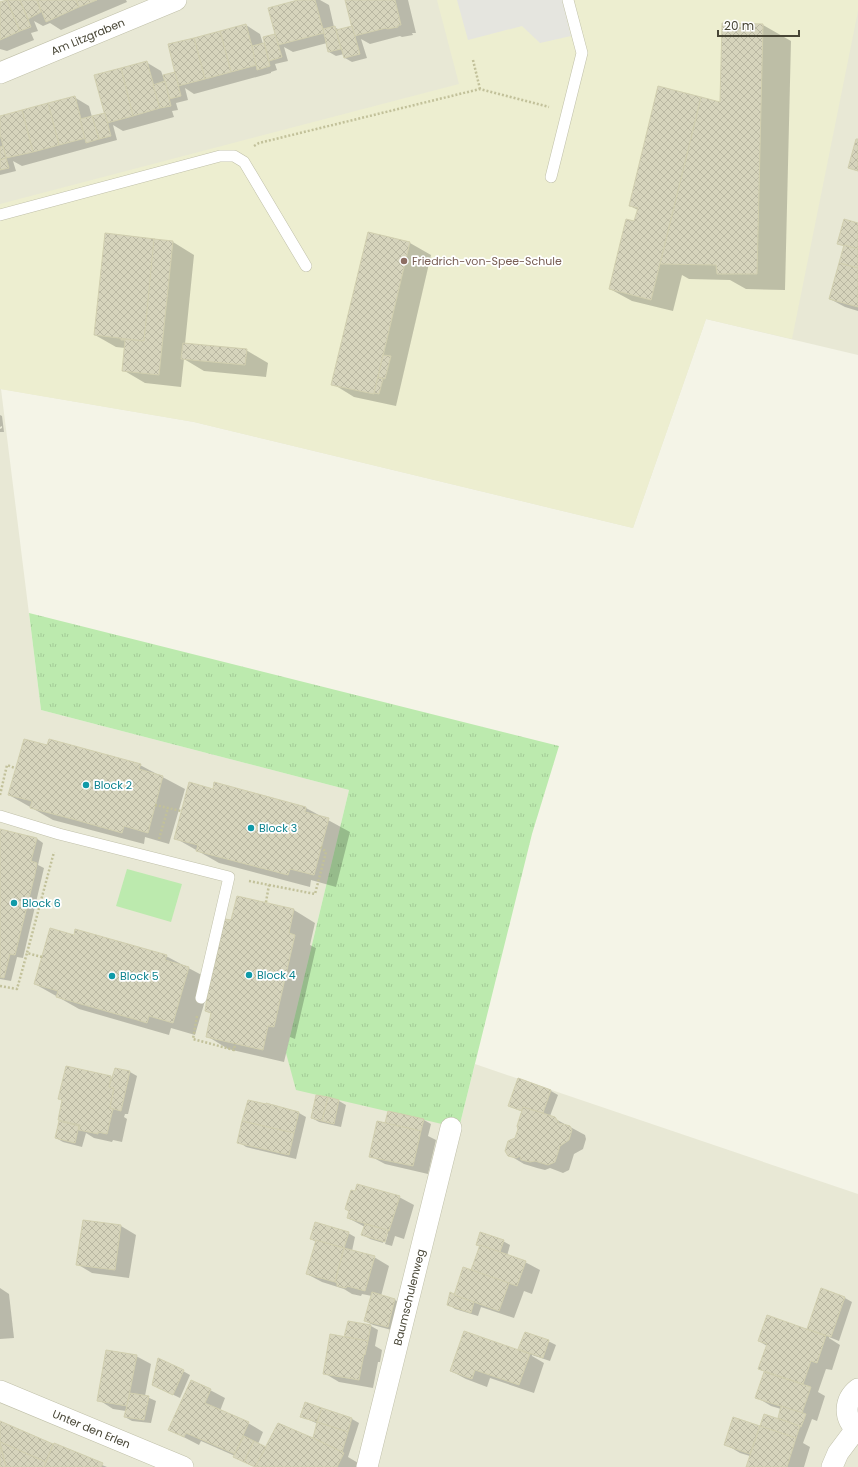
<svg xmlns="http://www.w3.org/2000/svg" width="858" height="1467" viewBox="0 0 858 1467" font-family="Poppins,sans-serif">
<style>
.residential{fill:#e8e8d5}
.education{fill:#edeed0}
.grass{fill:url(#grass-tufts)}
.green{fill:#bceaae}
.parking{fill:#e5e5df}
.shadow{fill:#0003}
.building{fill:url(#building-cross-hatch);stroke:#d1cfaf}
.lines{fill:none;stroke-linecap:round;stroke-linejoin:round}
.lane-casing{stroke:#c0c0a9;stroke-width:12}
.street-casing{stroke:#c0c0a9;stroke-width:22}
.path{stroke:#c2c19a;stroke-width:2.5;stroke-dasharray:2 2;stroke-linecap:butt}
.lane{stroke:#fff;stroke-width:11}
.street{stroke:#fff;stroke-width:21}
.education-dot{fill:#8d6e63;stroke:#fff;stroke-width:1.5}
.culture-dot{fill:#0f9aa8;stroke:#fff;stroke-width:1.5}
.labels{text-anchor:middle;stroke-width:3.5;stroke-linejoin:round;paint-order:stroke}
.street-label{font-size:11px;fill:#484636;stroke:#fff}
.education-label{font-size:11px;fill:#785e54;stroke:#fff;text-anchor:start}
.culture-label{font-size:11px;fill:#0d838f;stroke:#fff;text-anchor:start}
</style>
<defs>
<pattern id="grass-tufts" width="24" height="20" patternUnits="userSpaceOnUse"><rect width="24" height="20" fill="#bceaae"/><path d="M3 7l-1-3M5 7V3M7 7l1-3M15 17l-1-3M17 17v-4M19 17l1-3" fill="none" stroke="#a3ca96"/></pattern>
<pattern id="building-cross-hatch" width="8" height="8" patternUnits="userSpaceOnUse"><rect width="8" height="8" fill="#d6d4bc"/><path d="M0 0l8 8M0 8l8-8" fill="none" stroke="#b9b7a2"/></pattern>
</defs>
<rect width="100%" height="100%" fill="#f4f4e7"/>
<!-- residential -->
<polygon class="residential" points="0,0 858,0 858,355 706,319 633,528 194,422 1,389 41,710 349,790 286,1053 459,1128 475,1064 858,1194 858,1467 0,1467"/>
<!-- education -->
<polygon class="education" points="437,0 858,0 858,11 792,339 706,319 633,528 194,422 0,389 0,204 459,84"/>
<!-- grass -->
<polygon class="grass" points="29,613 559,746 532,834 459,1128 296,1090 286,1053 349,790 41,710"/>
<!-- green -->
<polygon class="green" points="127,869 182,884 171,922 116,906"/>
<!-- parking -->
<polygon class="parking" points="457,0 562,0 571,36 540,43 522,26 468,40"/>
<!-- shadow -->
<g class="shadow">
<polygon points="7,0 126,0 127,2 61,30 50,23 43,26 34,21 38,31 31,33 34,40 7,51 0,49 0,3"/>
<polygon points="302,0 320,0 329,5 334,27 340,30 353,27 346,0 408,0 416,33 412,33 413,35 402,37 400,36 370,44 361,39 367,58 352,62 345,58 344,54 336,56 329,52 327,43 293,52 284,47 288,61 275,64 277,70 271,72 271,73 194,94 185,88 188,100 176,103 178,110 172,111 174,117 123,131 113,125 117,140 22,166 13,161 16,171 0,175 0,135 2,136 0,129 0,117 74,97 89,106 92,117 106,114 146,62 161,71 163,76 176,73 246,25 260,34 263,44 265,44 276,37"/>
<polygon points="763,25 791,41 785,290 746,289 730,280 689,279 682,275 673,311 632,301 610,289 635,222 638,210 630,206 701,98 721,103"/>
<polygon points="858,224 858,311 845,307 830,299 845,247 838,243"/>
<polygon points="173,242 194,255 185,344 246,350 268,363 266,377 204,371 184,359 181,387 145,383 123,370 125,348 116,347 95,335"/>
<polygon points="410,243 431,255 396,406 354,397 333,384"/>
<polygon points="0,415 2,416 4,432 0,432 0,429 2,428 2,426 0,427"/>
<polygon points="140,765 185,789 169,844 145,837 144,844 53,820 9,795"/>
<polygon points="213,790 306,808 350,832 336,887 311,880 310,887 219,863 175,838"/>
<polygon points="0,830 36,838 43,843 38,865 44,868 23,958 17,957 11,981 0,979"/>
<polygon points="294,910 315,923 310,945 316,948 295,1039 290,1037 284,1062 228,1049 207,1036 212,1014 206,1011"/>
<polygon points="166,956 211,980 195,1035 171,1028 169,1035 79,1009 35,984"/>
<polygon points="67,1067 113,1078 116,1069 130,1072 137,1076 128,1114 125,1114 124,1117 127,1119 122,1142 113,1140 112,1142 94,1138 86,1133 82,1147 63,1142 56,1138 63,1101"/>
<polygon points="551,1091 558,1095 550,1116 585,1135 586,1139 583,1149 574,1154 569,1170 563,1173 550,1168 545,1170 537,1168 524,1164 509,1155 516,1139 523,1112 509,1106"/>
<polygon points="317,1096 339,1101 346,1105 341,1127 319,1122 312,1118"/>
<polygon points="299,1113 306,1117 296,1159 246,1147 239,1142"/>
<polygon points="424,1120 431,1124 428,1136 436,1140 428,1174 385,1164 370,1156 390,1125"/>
<polygon points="399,1197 414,1205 404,1239 395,1236 392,1246 385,1244 388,1234 386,1234 383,1243 370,1239 363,1235 365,1227 348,1218"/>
<polygon points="121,1226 136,1235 129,1278 92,1273 77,1264"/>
<polygon points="348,1233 355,1237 352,1251 374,1257 389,1266 381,1296 395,1300 402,1304 395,1331 373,1325 365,1321 372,1296 362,1294 361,1296 352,1294 344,1289 322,1282 307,1274 316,1242 311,1239"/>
<polygon points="503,1241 510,1245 507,1256 525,1262 540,1270 532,1294 524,1291 514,1318 481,1307 478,1316 455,1309 448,1304 451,1294 455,1295 472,1271 480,1247 477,1244"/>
<polygon points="0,1288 9,1294 14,1338 0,1339"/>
<polygon points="845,1298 852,1302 839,1341 829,1337 829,1338 840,1345 832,1370 826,1369 818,1392 825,1396 817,1421 812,1419 803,1443 810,1447 804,1467 747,1467 750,1456 740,1453 725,1444 734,1418 760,1427 778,1419 781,1409 771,1406 756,1397 765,1372 759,1369 767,1346 759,1341 812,1332 808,1328"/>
<polygon points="348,1322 371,1326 378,1330 375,1346 382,1350 380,1362 378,1362 373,1388 339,1382 324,1373 349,1339"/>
<polygon points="548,1341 556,1345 550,1361 532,1355 532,1356 544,1363 534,1393 490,1378 487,1387 466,1379 451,1371 524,1353 525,1352 520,1349"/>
<polygon points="136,1356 151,1364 145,1396 156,1401 151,1423 132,1421 125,1417 126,1411 113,1409 99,1400"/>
<polygon points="183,1371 190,1375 180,1398 153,1385"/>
<polygon points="210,1390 225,1398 220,1411 248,1423 263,1432 258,1444 266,1448 313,1439 318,1424 301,1416 352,1419 359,1423 348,1457 365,1467 255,1467 235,1456 201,1441 199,1445 170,1430"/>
<polygon points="0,1422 54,1446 107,1467 0,1467"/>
</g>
<!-- building -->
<g class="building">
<polygon points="7,0 20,31 0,40 0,2"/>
<polygon points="7,0 20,0 31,27 20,31"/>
<polygon points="20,0 37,0 41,12 28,19"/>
<polygon points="37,0 76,0 79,7 46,22"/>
<polygon points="76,0 97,0 79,7"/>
<polygon points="298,0 315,0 324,33 278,45 268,8"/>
<polygon points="345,0 395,0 401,25 398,25 398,27 387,29 386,28 354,36"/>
<polygon points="722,23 763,24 757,274 717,274 716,265 660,264 701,97 720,102"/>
<polygon points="246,24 257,65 231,72 220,31"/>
<polygon points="335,26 341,49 328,52 323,29"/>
<polygon points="352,26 360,54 344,58 336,30"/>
<polygon points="220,31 231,72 205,79 194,38"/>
<polygon points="275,34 282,57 269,61 263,37"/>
<polygon points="194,38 205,79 178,86 168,44"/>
<polygon points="264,43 270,66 257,70 252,46"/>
<polygon points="147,61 160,108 133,116 121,68"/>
<polygon points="121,68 133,116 107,123 94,75"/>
<polygon points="175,72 181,96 169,99 163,75"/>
<polygon points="165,81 171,106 160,108 153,85"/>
<polygon points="658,86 701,97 651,300 609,289 626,219 634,221 638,208 629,206"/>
<polygon points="75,96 86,138 59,145 48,103"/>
<polygon points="48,103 59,145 33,152 22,110"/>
<polygon points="22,110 33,152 6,158 0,134 0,116"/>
<polygon points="105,113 111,136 99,139 92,116"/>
<polygon points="92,116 99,139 86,143 80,119"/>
<polygon points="856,139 858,139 858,171 848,168"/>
<polygon points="3,146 6,158 0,160 0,147"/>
<polygon points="6,158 9,168 0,170 0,160"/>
<polygon points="844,219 858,223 858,249 837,244"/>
<polygon points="368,232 410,242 374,394 331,385"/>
<polygon points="105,233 155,239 144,341 94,335"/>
<polygon points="154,239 173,241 159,375 122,371 125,340 121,340 121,339 144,341"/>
<polygon points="844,245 858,249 858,268 839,263"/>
<polygon points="839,263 858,268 858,307 829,299"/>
<polygon points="183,343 247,349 245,365 181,359"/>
<polygon points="383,355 391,356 385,379 378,377"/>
<polygon points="378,377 383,379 379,394 374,393"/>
<polygon points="24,739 47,745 49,739 141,764 139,769 163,776 148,833 124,826 122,833 76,820 30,808 32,801 8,795"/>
<polygon points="189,782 213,789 214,782 306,807 305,812 329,818 314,875 290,869 288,875 196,851 198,845 174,839"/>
<polygon points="0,829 37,838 31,861 37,863 35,874 15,955 10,954 4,978 0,977"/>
<polygon points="237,896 294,909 289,933 295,935 274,1027 268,1026 263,1050 206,1037 211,1013 205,1011 207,998 225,919 231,920"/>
<polygon points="50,928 74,935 75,929 167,955 165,960 189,967 173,1023 149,1016 147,1023 134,1019 56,997 58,991 34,984"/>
<polygon points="66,1066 111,1076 109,1087 114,1088 110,1108 113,1109 107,1134 98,1132 98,1134 79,1130 80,1125 58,1120 62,1100 58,1099"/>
<polygon points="115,1068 130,1071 121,1111 110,1108 114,1088 109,1087"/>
<polygon points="518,1078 551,1090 543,1113 523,1107 522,1111 508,1106"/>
<polygon points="316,1095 328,1097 322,1121 311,1118"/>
<polygon points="328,1097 339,1100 334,1124 322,1121"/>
<polygon points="248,1100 266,1104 266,1103 299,1112 294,1133 242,1121"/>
<polygon points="523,1107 555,1117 559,1123 570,1126 572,1130 569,1140 560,1146 555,1162 548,1165 535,1161 530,1162 521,1160 520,1156 516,1158 508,1156 505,1151 508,1141 515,1138 518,1129 517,1126"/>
<polygon points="388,1111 424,1119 421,1131 385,1123"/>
<polygon points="59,1121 79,1126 75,1143 55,1138"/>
<polygon points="242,1121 294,1133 289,1155 237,1143"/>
<polygon points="377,1121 421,1131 413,1166 369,1157"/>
<polygon points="357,1184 400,1196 389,1231 347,1218 349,1211 345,1209 351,1190 355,1191"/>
<polygon points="83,1220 121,1225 115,1270 76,1265"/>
<polygon points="315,1222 349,1232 344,1248 310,1239"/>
<polygon points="365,1224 388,1230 385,1242 361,1235"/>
<polygon points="480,1232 504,1240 500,1252 476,1245"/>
<polygon points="316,1240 344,1248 335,1282 306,1274"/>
<polygon points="480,1245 526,1261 517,1286 471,1270"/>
<polygon points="344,1248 375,1256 365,1291 347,1286 346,1288 337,1286 337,1283 335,1282"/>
<polygon points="463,1267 509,1283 499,1311 454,1295"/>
<polygon points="821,1288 845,1297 831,1337 807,1329"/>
<polygon points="372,1292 395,1299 388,1327 364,1321"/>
<polygon points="450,1292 454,1294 454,1295 474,1302 471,1313 447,1305"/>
<polygon points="767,1315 826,1336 817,1363 811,1361 803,1384 758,1369 767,1344 758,1341"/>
<polygon points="348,1321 371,1325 368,1341 344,1337"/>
<polygon points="464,1331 530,1354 519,1385 475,1370 472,1379 450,1371"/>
<polygon points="525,1332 549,1340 543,1358 518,1349"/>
<polygon points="330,1334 368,1341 365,1355 364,1354 359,1380 323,1374"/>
<polygon points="106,1350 137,1355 127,1406 97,1401"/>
<polygon points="158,1358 184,1370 173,1395 152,1385"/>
<polygon points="764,1372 811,1387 802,1413 755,1398"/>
<polygon points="191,1380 211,1389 205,1403 249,1422 235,1454 186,1433 184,1437 168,1430"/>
<polygon points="130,1393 149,1396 144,1420 124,1417"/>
<polygon points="305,1402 322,1408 317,1422 300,1417"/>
<polygon points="781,1406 806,1414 801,1427 778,1418"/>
<polygon points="322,1408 352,1418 348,1432 317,1422"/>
<polygon points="764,1414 800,1426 796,1438 760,1426"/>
<polygon points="733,1417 760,1426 750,1454 724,1445"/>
<polygon points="0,1421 53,1444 46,1462 0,1442"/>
<polygon points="317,1422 348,1432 342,1452 313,1438"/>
<polygon points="278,1423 313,1438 344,1453 337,1467 255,1467"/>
<polygon points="760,1426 796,1438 787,1467 746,1467"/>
<polygon points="244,1436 254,1441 244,1462 233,1457"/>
<polygon points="254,1441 266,1447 255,1467 244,1462"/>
<polygon points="0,1442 46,1462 44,1467 6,1467"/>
<polygon points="54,1443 103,1463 101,1467 44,1467"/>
<polygon points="0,1445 6,1467 0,1467"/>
</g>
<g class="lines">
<defs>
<g id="lane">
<polyline points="551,177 582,53 568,0"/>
<polyline points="0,215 220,156 234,156 244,162 306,266"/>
<polyline points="0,816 59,834 229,877 201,998"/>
</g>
<g id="street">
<path id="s1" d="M 0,73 L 176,0"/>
<path d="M 858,1389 C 844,1400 843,1419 858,1430"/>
<path id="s2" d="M 0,1391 L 183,1467"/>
<path id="s3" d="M 367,1467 L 451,1128"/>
<polyline points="832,1467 838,1453 856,1429"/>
</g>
</defs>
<!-- lane casing -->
<use href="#lane" class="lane-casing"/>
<!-- street casing -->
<use href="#street" class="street-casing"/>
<!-- path -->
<g class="path">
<polyline points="473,60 480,89"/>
<polyline points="254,146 259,143 480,89 549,107"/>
<polyline points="0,795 7,765 15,768"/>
<polyline points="155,805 181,811"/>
<polyline points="159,839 168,808"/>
<polyline points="249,881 269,885 266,902"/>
<polyline points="269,885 315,894 326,852 321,847"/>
<polyline points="42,957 27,953 54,852"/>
<polyline points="0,986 17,989 27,953"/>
<polyline points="197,1016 193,1039 234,1050 235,1043"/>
</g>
<!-- lane -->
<use href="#lane" class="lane"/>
<!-- street -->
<use href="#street" class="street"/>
</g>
<!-- markers -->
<circle class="education-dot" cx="404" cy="261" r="4"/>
<g class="culture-dot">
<circle cx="86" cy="785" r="4"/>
<circle cx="251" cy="828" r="4"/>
<circle cx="14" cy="903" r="4"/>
<circle cx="249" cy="975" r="4"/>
<circle cx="112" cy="976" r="4"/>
</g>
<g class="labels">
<!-- street labels -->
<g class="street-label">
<text dy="4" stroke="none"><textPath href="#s1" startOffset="95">Am Litzgraben</textPath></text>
<text dy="4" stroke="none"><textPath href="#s3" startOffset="175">Baumschulenweg</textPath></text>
<text dy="4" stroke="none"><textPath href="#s2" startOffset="99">Unter den Erlen</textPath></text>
</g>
<!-- education labels -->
<g class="education-label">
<text x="412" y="265">Friedrich-von-Spee-Schule</text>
</g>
<!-- culture labels -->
<g class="culture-label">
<text x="94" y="789">Block 2</text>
<text x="259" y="832">Block 3</text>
<text x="22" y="907">Block 6</text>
<text x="257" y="979">Block 4</text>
<text x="120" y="980">Block 5</text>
</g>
</g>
<!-- scale -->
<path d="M718 30v6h81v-6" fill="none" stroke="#484636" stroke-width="2"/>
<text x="724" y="30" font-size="12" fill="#484636" stroke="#ffffff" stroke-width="3" paint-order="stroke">20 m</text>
</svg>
